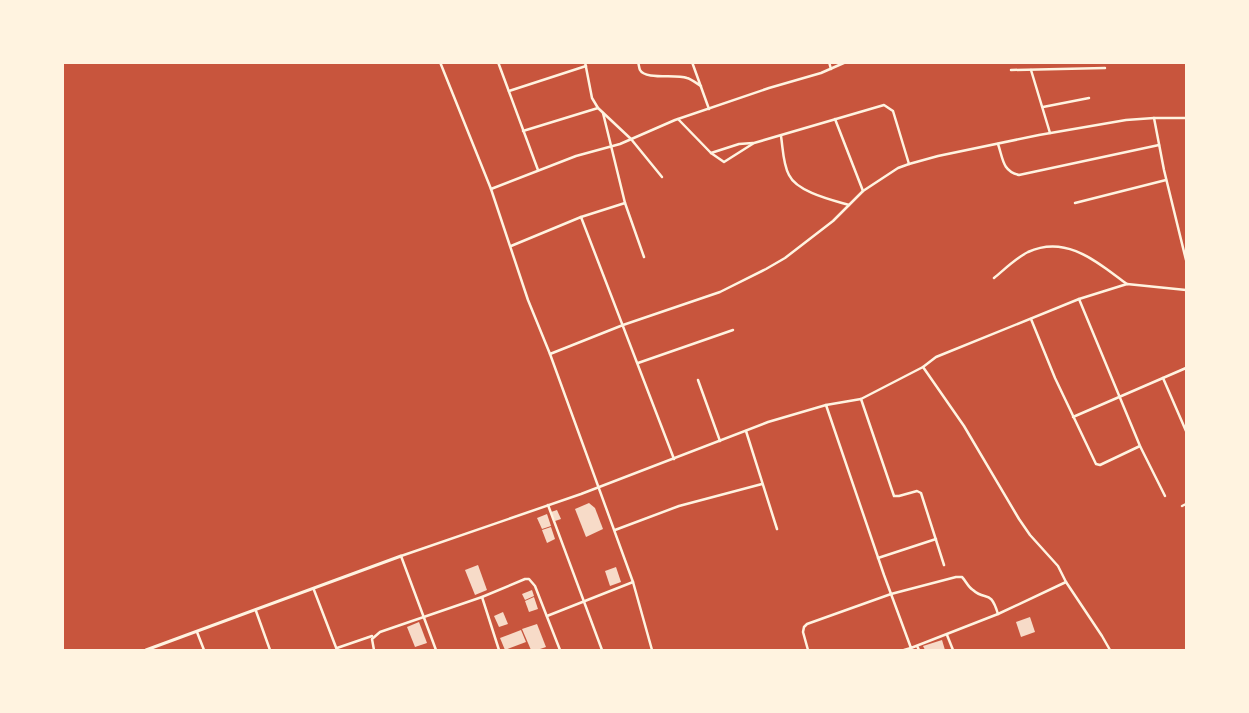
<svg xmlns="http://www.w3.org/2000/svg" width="1249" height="713" viewBox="0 0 1249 713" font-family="'Work Sans',sans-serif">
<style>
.building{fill:#f7dbc8}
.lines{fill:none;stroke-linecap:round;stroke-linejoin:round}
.minor{stroke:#fff3e0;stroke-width:2.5}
.tertiary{stroke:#fff3e0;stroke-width:3}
</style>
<rect width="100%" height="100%" fill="#c8553d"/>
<!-- building -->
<g class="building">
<polygon points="589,503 595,508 603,529 586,537 575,509"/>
<polygon points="557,510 561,519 555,521 551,512"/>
<polygon points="547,514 551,526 542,529 537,518"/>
<polygon points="551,527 555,539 547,543 542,530"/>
<polygon points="478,565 487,590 475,595 465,570"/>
<polygon points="616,567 621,582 610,586 605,571"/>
<polygon points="532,590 534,596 525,600 522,594"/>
<polygon points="534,597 538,609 529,612 525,601"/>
<polygon points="503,612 508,624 499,627 494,616"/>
<polygon points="1030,617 1035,632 1021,637 1016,622"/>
<polygon points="419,622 427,643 415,647 407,627"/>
<polygon points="537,624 546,647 537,650 531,650 522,629"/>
<polygon points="521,630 526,642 505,650 500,638"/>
<polygon points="942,640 945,650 925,650 923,646"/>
</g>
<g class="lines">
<!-- minor -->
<g class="minor">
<polyline points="440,62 491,189 528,300 550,354 633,582"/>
<polyline points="498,62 538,170"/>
<polyline points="585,62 592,98 598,108 631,139 662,177"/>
<path d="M 638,62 C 639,65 639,68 640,70 C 645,80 676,74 687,78 C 691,79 696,83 701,86"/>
<polyline points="692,62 709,109"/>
<polyline points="829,62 831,69"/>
<polyline points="1011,70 1105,68"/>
<polyline points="1031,70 1050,133"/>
<polyline points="509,91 586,66"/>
<polyline points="1043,107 1089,98"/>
<polyline points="603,113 625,203 644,257"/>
<polyline points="1154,118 1164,170 1186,260"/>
<polyline points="678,119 711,153 724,162 754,143 884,105 893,111 909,164"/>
<polyline points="835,119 863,191"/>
<polyline points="523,131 598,108"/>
<path d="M 781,136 C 783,149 783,164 789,175 C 797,192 832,200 849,205"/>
<path d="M 998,144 C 1003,158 1002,171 1019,175 L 1159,145"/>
<polyline points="711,153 739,144 753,143"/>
<polyline points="491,189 576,156 620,144 675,120 769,88 821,73 846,62"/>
<polyline points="1075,203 1166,180"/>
<polyline points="581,217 674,459"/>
<polyline points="511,246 581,217 625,203"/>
<path d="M 994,278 C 1005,269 1016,258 1028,252 C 1067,234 1098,263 1127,284"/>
<polyline points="1079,299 1140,446 1165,496"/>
<polyline points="1031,319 1055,378 1096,464 1100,465 1140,446"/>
<polyline points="550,354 623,325 720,292 766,269 785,258 833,221 863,191 898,168 909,164 938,156 1039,135 1126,120 1154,118 1186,118"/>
<polyline points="638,363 733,330"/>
<polyline points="923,367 964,426 1019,519 1030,535 1058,566 1066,582 1102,636 1110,650"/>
<polyline points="1163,378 1186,431"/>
<polyline points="698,380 720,441"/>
<polyline points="861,399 894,496 899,496 917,491 921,493 944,565"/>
<polyline points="826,405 884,575 911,648 998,614 1066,582"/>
<polyline points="1073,417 1186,368"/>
<polyline points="746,431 777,529"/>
<polyline points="548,505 602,650"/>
<polyline points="1182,506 1186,504"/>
<polyline points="615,530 679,506 762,484"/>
<polyline points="878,558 936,539"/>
<polyline points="314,590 337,650"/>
<polyline points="482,597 499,650"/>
<polyline points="256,611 270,650"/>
<polyline points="547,616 633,582 652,650"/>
<polyline points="197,632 204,650"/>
<polyline points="947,635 953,650"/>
<polyline points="917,646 919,650"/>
<polyline points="337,648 372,636"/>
<polyline points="374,650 372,639 380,632 482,597 525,579 529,579 535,586 560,650"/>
<polyline points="436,650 401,556 581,494 768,422 826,405 861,399 923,367 936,357 1079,299 1127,284 1186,290"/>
<path d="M 808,650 L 803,632 L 804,627 L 807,624 L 891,594 L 956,577 L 962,577 C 966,581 968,587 973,590 C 986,602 990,588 998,614"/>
<polyline points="904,650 911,648"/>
</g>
<!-- tertiary -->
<polyline class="tertiary" points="146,650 401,556"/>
</g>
<!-- border -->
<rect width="1249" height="713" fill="none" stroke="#fff3e0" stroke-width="128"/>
</svg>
